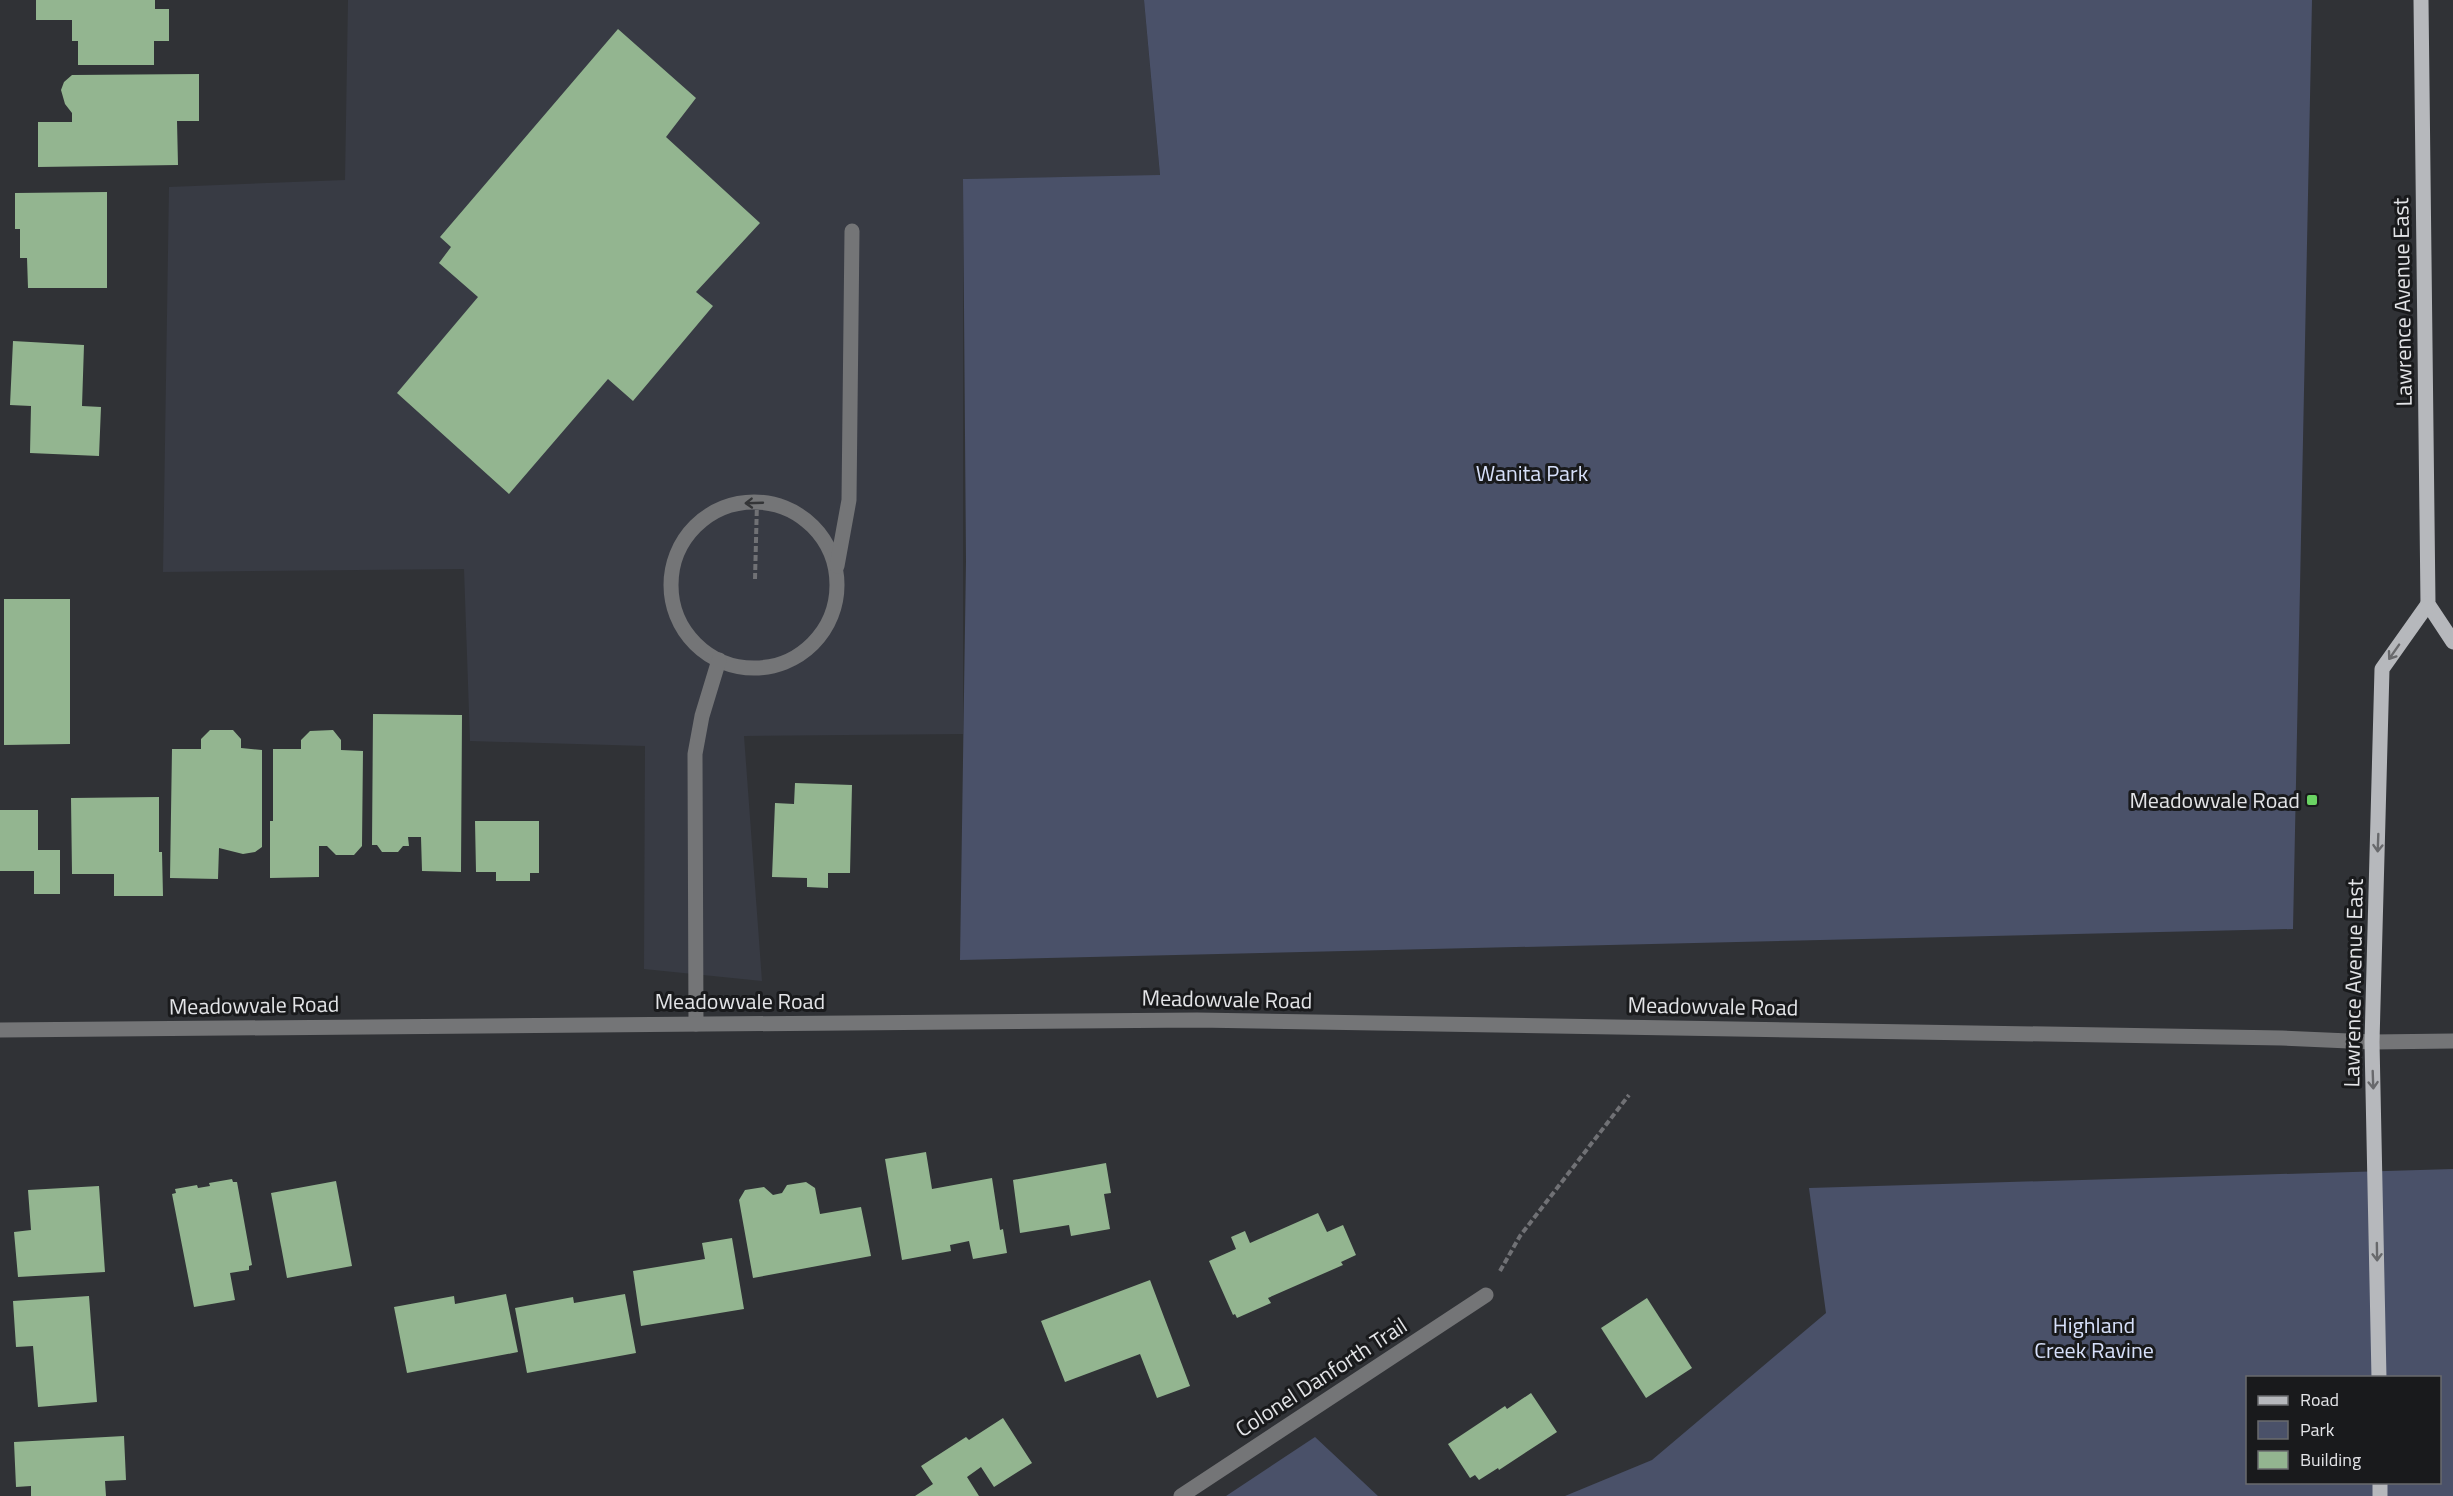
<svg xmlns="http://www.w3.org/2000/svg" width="2453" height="1496" viewBox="0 0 2453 1496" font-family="'Titillium Web',sans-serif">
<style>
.built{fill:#383b44}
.green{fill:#4a5169;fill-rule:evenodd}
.building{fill:#93b590}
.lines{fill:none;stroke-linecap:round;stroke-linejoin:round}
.path{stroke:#707175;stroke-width:4;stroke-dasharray:6 3;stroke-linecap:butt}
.minor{stroke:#747577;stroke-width:15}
.major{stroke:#b6b8bc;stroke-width:15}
.oneway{stroke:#343537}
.oneway2{stroke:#68696c}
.poi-dot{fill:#6ad363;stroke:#191a1c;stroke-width:2}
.labels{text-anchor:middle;stroke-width:6;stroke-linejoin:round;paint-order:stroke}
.street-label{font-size:22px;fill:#e3e4e7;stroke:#191a1c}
.park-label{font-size:22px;fill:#d7e0fa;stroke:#191a1c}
.poi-label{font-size:22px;fill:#e3e4e7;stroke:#191a1c;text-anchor:end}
</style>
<rect width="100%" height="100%" fill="#303236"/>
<!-- built -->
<polygon class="built" points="348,0 1144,0 1160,176 963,179 963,734 744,736 762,981 644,969 645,746 470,741 464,569 163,572 169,187 345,180"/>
<!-- green -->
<g class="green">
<polygon points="1144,0 2312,0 2293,929 960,960 966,561 963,179 1160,175"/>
<path d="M 2453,1169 L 2453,1496 L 1565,1496 L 1652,1460 L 1826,1313 L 1809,1188 ZM 2248,1378 L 2440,1378 L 2440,1482 L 2248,1482 Z"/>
<polygon points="1315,1437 1378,1496 1225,1496 1226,1496"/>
</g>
<!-- building -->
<g class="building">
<polygon points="36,0 155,0 155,9 169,9 169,41 154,41 154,65 78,65 78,41 72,41 72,20 36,20"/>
<polygon points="618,29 696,98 666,137 760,223 696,292 713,306 633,401 608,379 509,494 397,393 478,297 439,263 451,247 440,237"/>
<polygon points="199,74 199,121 177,121 178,165 38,167 38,122 72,122 72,113 65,104 61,90 64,82 72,75"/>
<polygon points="107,192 107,288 28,288 27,258 20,258 20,229 15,229 15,193"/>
<polygon points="13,341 84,345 82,406 101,407 99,456 30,453 31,406 10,405"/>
<polygon points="4,599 70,599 70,744 4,745"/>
<polygon points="373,714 462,715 461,872 422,871 421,837 408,837 409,846 403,846 398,852 382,852 377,845 372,845"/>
<polygon points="210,730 233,730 241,739 241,748 262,750 262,847 255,852 243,854 219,848 218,879 170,878 172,749 201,749 201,739"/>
<polygon points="333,730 341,740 341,750 363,751 362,846 354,855 336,855 327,846 319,846 319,877 270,878 270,821 273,821 273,749 301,749 301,740 310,731"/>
<polygon points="795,783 852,785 850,873 828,873 828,888 807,887 807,878 772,877 775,803 794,804"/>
<polygon points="159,797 159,852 162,852 163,896 114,896 114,874 72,874 71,798"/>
<polygon points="0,810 38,810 38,850 60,850 60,894 34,894 34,871 0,871"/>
<polygon points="475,821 539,821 539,873 530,873 530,881 496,881 496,872 476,872"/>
<polygon points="926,1152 932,1189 992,1178 1000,1230 1003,1229 1007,1253 973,1259 969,1241 950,1245 951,1251 902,1260 885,1159"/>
<polygon points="1106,1163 1111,1193 1104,1194 1110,1229 1071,1236 1069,1225 1020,1233 1013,1180"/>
<polygon points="232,1179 233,1182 237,1182 252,1265 249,1266 249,1270 230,1273 235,1300 194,1307 172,1194 176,1193 175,1189 197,1185 198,1188 210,1186 209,1183"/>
<polygon points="336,1181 352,1266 287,1278 271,1193"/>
<polygon points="806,1182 815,1188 820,1214 861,1207 871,1256 753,1278 739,1200 745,1190 764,1187 773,1195 782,1193 787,1185"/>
<polygon points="99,1186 105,1272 18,1277 14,1232 31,1230 28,1190"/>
<polygon points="1318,1213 1327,1232 1343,1225 1356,1255 1341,1262 1343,1265 1268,1298 1271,1303 1237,1318 1235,1314 1233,1315 1209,1261 1236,1249 1231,1237 1245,1231 1250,1243"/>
<polygon points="732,1238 744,1309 641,1326 633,1271 705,1259 702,1243"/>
<polygon points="1150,1280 1190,1386 1157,1398 1140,1354 1065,1382 1041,1321"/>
<polygon points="506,1294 518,1352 407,1373 394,1307 454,1296 455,1304"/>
<polygon points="625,1294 636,1353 527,1373 515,1308 573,1297 574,1303"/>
<polygon points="89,1296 97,1402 38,1407 33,1346 16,1347 13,1301"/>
<polygon points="1647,1298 1692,1368 1646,1398 1601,1328"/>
<polygon points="1531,1393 1557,1432 1499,1470 1498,1468 1479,1480 1475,1475 1470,1478 1448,1444 1505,1406 1507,1409"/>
<polygon points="1003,1418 1032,1463 994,1487 981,1467 967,1477 979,1496 915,1496 933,1484 921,1466 966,1437 969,1440"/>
<polygon points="124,1436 126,1480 105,1481 106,1496 31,1496 31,1486 16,1487 14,1442"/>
</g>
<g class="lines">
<!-- path -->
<g class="path">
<polyline points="755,579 757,502"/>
<polyline points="1500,1271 1520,1236 1629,1095"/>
</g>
<!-- minor -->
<g class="minor">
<circle cx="754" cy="585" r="83"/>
<polyline points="837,566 849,500 852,231"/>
<polyline points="696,1024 695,754 702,716 719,660"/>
<polyline points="0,1030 1197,1020 2282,1038 2372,1042 2453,1041"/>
<polyline points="1181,1496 1486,1295"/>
</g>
<!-- major -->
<g class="major">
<polyline points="2421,0 2428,604 2453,642"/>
<polyline points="2379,1378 2372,1042 2382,669 2428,604"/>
<polyline points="2380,1482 2380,1496"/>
</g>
</g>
<!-- one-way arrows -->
<defs><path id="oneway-shaft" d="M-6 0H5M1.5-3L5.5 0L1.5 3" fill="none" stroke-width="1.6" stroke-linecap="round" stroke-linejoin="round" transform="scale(1.5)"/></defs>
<use class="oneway" href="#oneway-shaft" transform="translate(754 503) rotate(178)"/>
<g class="oneway2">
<use href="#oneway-shaft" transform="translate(2394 652) rotate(125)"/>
<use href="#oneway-shaft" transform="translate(2378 843) rotate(92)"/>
<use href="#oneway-shaft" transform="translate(2373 1080) rotate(88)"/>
<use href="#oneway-shaft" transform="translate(2377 1252) rotate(89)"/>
</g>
<!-- markers -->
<rect class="poi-dot" x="2306" y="794" width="12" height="12" rx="3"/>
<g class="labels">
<!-- street labels -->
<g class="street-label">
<text transform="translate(2402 302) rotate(-91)" y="8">Lawrence Avenue East</text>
<text transform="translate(2353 983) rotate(-89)" y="8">Lawrence Avenue East</text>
<text transform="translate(1227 999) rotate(1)" y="8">Meadowvale Road</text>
<text x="740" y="1009">Meadowvale Road</text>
<text transform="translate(254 1005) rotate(-1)" y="8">Meadowvale Road</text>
<text transform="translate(1713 1006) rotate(1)" y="8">Meadowvale Road</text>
<text transform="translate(1321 1377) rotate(-33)" y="8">Colonel Danforth Trail</text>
</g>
<!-- park labels -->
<g class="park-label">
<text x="1532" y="481">Wanita Park</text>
<text x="2094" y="1333">Highland<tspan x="2094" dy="25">Creek Ravine</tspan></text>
</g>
<!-- poi labels -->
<g class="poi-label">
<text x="2300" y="808">Meadowvale Road</text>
</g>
</g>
<!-- legend -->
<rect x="2246" y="1376" width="195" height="108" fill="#191a1c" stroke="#6a6b6d" stroke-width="1.5"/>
<rect x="2258" y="1396" width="30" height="9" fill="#b6b8bc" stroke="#6a6b6d" stroke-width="1.5"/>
<text x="2300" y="1406" font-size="18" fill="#e3e4e7">Road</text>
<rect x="2258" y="1421" width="30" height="18" fill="#4a5169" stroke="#6a6b6d" stroke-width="1.5"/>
<text x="2300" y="1436" font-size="18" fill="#e3e4e7">Park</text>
<rect x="2258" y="1451" width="30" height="18" fill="#93b590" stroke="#6a6b6d" stroke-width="1.5"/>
<text x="2300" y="1466" font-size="18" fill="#e3e4e7">Building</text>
</svg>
